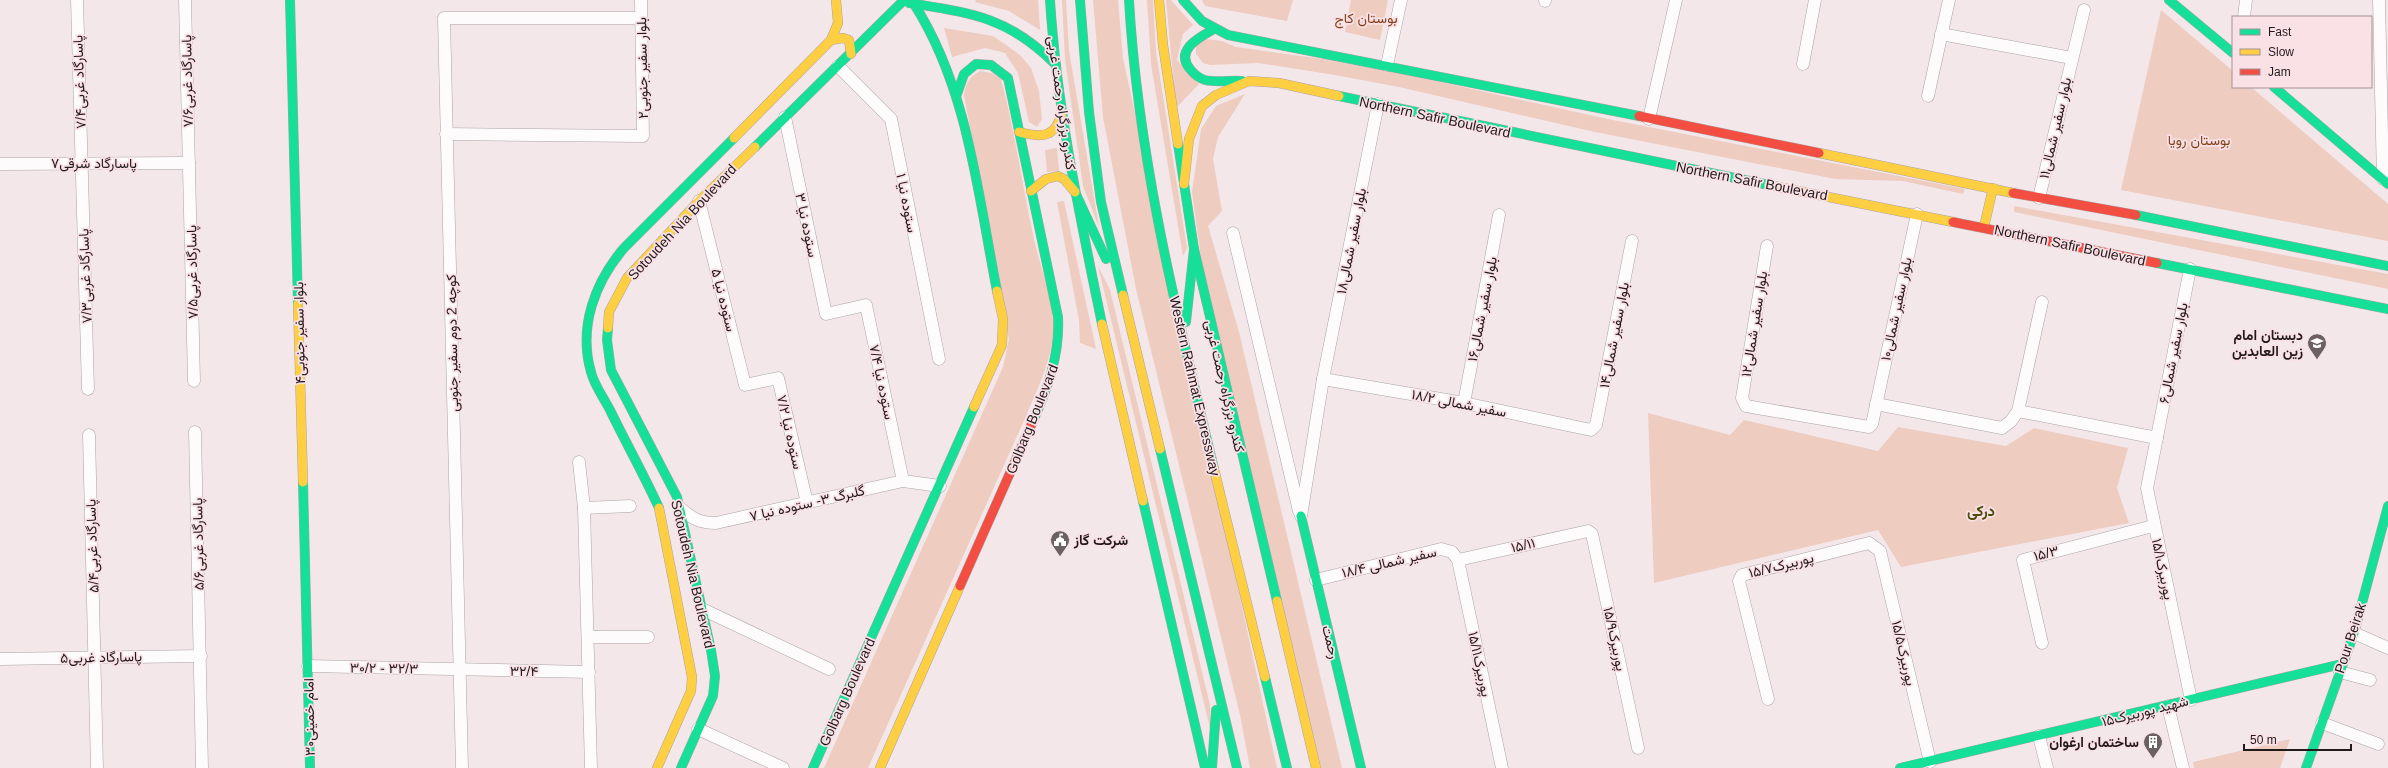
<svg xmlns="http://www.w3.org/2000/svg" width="2388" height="768" viewBox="0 0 2388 768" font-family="Helvetica,Vazirmatn,sans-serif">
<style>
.green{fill:#eeccc0}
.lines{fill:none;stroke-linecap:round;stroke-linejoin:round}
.street-casing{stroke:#aca3a5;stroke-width:13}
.fast-casing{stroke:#aca3a5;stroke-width:10}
.slow-casing{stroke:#aca3a5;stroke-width:10}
.jam-casing{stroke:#aca3a5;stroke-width:10}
.street{stroke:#fdfbfc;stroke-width:12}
.fast{stroke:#16e098;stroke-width:9}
.slow{stroke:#ffcf43;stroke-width:9}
.jam{stroke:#f24e42;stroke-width:9}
.labels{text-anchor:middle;stroke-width:3.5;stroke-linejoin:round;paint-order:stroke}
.park-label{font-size:14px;fill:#853f17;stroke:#f9e1e6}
.street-label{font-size:14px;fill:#22191b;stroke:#f9e1e6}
.poi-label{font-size:14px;font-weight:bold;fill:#22191b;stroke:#f9e1e6;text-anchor:end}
.neighbourhood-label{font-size:15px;font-weight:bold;fill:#4c4c0e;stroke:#f9e1e6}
</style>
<rect width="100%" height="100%" fill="#f3e7ea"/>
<!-- green -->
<g class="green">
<polygon points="976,0 1038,0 1040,30 1009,11 975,2"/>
<polygon points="1062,0 1066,0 1069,51 1099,227 1083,186 1065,59"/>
<polygon points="1093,0 1118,0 1123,58 1277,768 1250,768 1240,715 1136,289 1103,117"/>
<polygon points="1147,0 1153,0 1156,52 1187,248 1183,256 1151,64"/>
<polygon points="1166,0 1171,0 1193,25 1183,34 1177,60 1199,84 1176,108"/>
<polygon points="1202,0 1293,0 1287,21 1205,6"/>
<polygon points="1351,0 1388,0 1380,40 1345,32"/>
<polygon points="2161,10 2233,71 2233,87 2251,87 2388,204 2388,241 2121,190"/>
<polygon points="944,28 993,36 1020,55 1031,68 1039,91 1042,119 1037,127 1029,122 1018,73 1005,53 985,48 952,57"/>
<polygon points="1206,39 1222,41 1236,47 1323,59 1413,76 1608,119 1965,189 1963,194 1903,181 1835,179 1595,132 1399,87 1335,75 1258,63 1210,65 1203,63 1196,54 1196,46"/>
<path d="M 980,71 L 992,73 L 1001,79 C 1015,131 1022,185 1034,239 C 1040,267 1056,307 1053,336 C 1050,364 1037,390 1026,416 L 868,768 L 824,768 L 1003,367 L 1009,339 L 964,95 C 966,83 969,77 980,71 Z"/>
<polygon points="1245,94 1218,137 1213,159 1222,211 1208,226 1239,332 1342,768 1321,768 1203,273 1192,192 1201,129 1216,106"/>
<polygon points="1057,148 1059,171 1047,172 1045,150"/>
<polygon points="1064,201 1096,349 1080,343 1079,320 1057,202"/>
<polygon points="2014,206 2388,274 2388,289 2014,212"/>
<polygon points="1098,266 1110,290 1210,705 1210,728"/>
<polygon points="1648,413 1730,435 1744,420 1878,451 1898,427 2006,446 2034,428 2128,448 2117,488 2129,523 1901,567 1878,530 1654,583"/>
<polygon points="2290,739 2280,768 2194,768 2193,762"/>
</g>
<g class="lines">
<defs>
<g id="street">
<polyline points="77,0 88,389"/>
<polyline points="185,0 194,381"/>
<polyline points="2379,0 2383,179"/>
<polyline points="1545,1 1545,0"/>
<polyline points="2244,17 2246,0"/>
<polyline points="1941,34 2072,58"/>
<polyline points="1803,64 1815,0"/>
<polyline points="1387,65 1401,0"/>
<polyline points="838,66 891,119 939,359"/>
<polyline points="1928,96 1949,0"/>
<polyline points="785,117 826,314 866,305 903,481"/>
<polyline points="1649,119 1676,0"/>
<polyline points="446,134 643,136 641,0"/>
<polyline points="0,164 189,163"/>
<polyline points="2039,198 2084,10"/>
<polyline points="699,201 745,385 778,378 807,503"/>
<polyline points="1233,233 1299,511"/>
<polyline points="1767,246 1742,398 1746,406 1869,427 1872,424 1917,214"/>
<polyline points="2190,269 2147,488 2191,700"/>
<polyline points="1323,379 1464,403 1591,430 1596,425 1632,241"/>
<polyline points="1464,403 1499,215"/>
<polyline points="1876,404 2002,428 2011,421 2018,411 2042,302"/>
<polyline points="2018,411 2157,438"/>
<polyline points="195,432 202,768"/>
<polyline points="89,435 97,768"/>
<polyline points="579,462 584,508"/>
<path d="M 679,507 C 691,518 699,523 716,523 L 903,481 L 940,486"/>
<polyline points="1301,516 1323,379 1378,104"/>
<polyline points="1458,560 1588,531 1592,534 1638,748"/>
<polyline points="1316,580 1441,549 1452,552 1458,560 1502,768"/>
<polyline points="702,609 829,669"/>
<polyline points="2354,633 2388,648"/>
<polyline points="588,637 648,637"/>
<polyline points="2042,643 2023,560 2153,526"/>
<polyline points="0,659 201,656"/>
<polyline points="308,666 589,672"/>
<polyline points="2340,672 2370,680"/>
<polyline points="1768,699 1739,581 1742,575 1869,543 1880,551 1930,762"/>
<polyline points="2168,706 2183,768"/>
<polyline points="2322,723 2378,744"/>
<polyline points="698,729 783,768"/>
<polyline points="2039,736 2047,768"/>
<polyline points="462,768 444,18 641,18"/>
<polyline points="591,768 584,508 630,506"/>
</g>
<g id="fast">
<polyline points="290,0 298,304"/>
<path d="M 1050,0 C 1057,110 1080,217 1102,324"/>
<polyline points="1080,0 1089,112 1101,202 1123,295"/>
<path d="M 1129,0 C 1138,159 1177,314 1214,469"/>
<polyline points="1183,0 1202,21 1228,35 1639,116"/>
<polyline points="2169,0 2233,53"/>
<path d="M 909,3 C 971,13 1008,17 1054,63"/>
<path d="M 914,4 C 968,88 978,195 997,291"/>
<path d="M 1214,29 C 1200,37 1174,50 1190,69 C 1194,74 1198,78 1205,80 C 1217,83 1230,80 1242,81"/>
<polyline points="2274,87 2388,184"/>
<path d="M 957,94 L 964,74 L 976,64 L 991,65 L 1008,78 L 1058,317 C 1060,355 1048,387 1033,421"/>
<polyline points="1339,96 1769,185"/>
<polyline points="1178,144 1194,249 1277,601"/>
<polyline points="755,147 902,2"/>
<polyline points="1075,192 1106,259"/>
<polyline points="2136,215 2388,266"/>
<polyline points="2157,263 2388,309"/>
<polyline points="1186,322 1194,249"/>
<polyline points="608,328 607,340 611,370 677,497 711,650 715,676 713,696 681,768"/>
<polyline points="1160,449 1237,768"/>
<polyline points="303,482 310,768"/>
<polyline points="1143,501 1205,768"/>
<path d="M 659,508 C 644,475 626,443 610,410 C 604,398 594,385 591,372 C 578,327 595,282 624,248 L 734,138"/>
<polyline points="1301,516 1361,768"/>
<polyline points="1265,677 1287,768"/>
<polyline points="813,768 974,407"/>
<polyline points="1212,768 1216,710"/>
<polyline points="1900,768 2342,664"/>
<polyline points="2306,768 2354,633 2388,506"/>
</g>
<g id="slow">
<polyline points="1159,0 1163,45 1178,144"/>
<polyline points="831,40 843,38 849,40 851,54"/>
<path d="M 1019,132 C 1042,138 1055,138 1062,113"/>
<polyline points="734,138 831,40 838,23 836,0"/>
<polyline points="1819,153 2013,193"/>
<polyline points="1184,184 1189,139 1202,106 1216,95 1249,81 1279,83 1339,96"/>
<polyline points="1769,185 1953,222"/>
<polyline points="1031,191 1046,179 1058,176 1064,179 1075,192"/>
<polyline points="1984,227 1993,188"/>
<polyline points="1123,295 1160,449"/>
<polyline points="298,304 303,482"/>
<polyline points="1102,324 1143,501"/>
<polyline points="608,328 609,312 627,278 699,201 755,147"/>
<polyline points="974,407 1002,345 1003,319 997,291"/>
<polyline points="1214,469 1265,677"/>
<polyline points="1277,601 1316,768"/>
<polyline points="657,768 691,691 692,677 659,508"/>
<polyline points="880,768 960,586"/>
</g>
<g id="jam">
<polyline points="1639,116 1819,153"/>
<polyline points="2013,193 2136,215"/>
<polyline points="1953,222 2157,263"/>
<polyline points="960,586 1033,421"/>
</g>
</defs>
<!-- street casing -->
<use href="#street" class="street-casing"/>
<!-- fast casing -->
<use href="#fast" class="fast-casing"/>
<!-- slow casing -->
<use href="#slow" class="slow-casing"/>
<!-- jam casing -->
<use href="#jam" class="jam-casing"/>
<!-- street -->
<use href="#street" class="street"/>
<!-- fast -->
<use href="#fast" class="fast"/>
<!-- slow -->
<use href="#slow" class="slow"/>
<!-- jam -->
<use href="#jam" class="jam"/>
</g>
<!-- icons -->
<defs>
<symbol id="school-pin" viewBox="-11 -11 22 30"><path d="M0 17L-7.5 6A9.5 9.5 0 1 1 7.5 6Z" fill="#6b6163" stroke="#f9e1e6"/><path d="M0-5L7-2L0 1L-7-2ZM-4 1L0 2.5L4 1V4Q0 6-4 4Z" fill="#fff"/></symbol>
<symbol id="civic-pin" viewBox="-11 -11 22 30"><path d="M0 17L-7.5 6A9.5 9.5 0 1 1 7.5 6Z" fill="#6b6163" stroke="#f9e1e6"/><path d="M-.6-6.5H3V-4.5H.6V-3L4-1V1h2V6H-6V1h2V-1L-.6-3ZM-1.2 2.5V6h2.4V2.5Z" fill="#fff"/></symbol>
<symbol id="building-pin" viewBox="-11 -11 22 30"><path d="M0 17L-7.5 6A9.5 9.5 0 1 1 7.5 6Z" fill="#6b6163" stroke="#f9e1e6"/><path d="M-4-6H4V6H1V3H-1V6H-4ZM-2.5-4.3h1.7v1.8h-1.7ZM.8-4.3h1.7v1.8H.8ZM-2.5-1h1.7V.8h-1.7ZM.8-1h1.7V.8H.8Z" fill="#fff"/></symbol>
</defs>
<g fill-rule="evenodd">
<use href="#school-pin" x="2306" y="332" width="22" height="30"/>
<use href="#civic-pin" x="1049" y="529" width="22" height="30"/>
<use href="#building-pin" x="2142" y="731" width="22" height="30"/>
</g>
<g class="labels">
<!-- park labels -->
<g class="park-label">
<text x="1366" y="23">بوستان کاج</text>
<text x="2199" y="145">بوستان رویا</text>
</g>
<!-- street labels -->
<g class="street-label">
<text transform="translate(642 68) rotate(-91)" y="5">بلوار سفیر جنوبی۲</text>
<text transform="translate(187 81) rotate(-91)" y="5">پاسارگاد غربی۷/۶</text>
<text transform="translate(79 82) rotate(-92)" y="5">پاسارگاد غربی۷/۴</text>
<text transform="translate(1062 103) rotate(82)" y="5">کندرو بزرگراه رحمت غربی</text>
<text transform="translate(1435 117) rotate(12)" y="5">Northern Safir Boulevard</text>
<text transform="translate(2055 128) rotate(-77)" y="5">بلوار سفیر شمالی۱۱</text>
<text x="94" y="168">پاسارگاد شرقی۷</text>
<text transform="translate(1752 181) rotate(11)" y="5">Northern Safir Boulevard</text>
<text transform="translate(907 203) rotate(79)" y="5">ستوده نیا ۱</text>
<text transform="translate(682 222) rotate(-47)" y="5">Sotoudeh Nia Boulevard</text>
<text transform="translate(807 225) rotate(78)" y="5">ستوده نیا ۳</text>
<text transform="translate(1351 241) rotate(-79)" y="5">بلوار سفیر شمالی۱۸</text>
<text transform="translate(2070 245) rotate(12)" y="5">Northern Safir Boulevard</text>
<text transform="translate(192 272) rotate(-91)" y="5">پاسارگاد غربی۷/۵</text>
<text transform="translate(85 276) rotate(-92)" y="5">پاسارگاد غربی۷/۳</text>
<text transform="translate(724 300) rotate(76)" y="5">ستوده نیا ۵</text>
<text transform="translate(1482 309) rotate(-79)" y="5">بلوار سفیر شمالی۱۶</text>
<text transform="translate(1896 309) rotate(-78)" y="5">بلوار سفیر شمالی۱۰</text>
<text transform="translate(1754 324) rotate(-81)" y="5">بلوار سفیر شمالی۱۲</text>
<text transform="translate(299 333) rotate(-91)" y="5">بلوار سفیر جنوبی۴</text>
<text transform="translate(1614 335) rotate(-79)" y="5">بلوار سفیر شمالی۱۴</text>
<text transform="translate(452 343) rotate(-91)" y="5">کوچه 2 دوم سفیر جنوبی</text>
<text transform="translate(2173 353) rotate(-79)" y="5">بلوار سفیر شمالی۶</text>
<text transform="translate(882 382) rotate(78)" y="5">ستوده نیا ۷/۴</text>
<text transform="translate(1195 386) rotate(77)" y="5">Western Rahmat Expressway</text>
<text transform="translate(1225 386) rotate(77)" y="5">کندرو بزرگراه رحمت غربی</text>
<text transform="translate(1459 403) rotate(11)" y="5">سفیر شمالی ۱۸/۲</text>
<text transform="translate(1032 419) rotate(-68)" y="5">Golbarg Boulevard</text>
<text transform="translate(790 432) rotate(77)" y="5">ستوده نیا ۷/۲</text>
<text transform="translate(807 503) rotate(-13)" y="5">گلبرگ ۳- ستوده نیا ۷</text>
<text transform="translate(198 544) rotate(-91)" y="5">پاسارگاد غربی۵/۶</text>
<text transform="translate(1523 545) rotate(-13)" y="5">۱۵/۱۱</text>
<text transform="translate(92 546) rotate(-92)" y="5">پاسارگاد غربی۵/۴</text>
<text transform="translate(2046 553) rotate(-14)" y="5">۱۵/۳</text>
<text transform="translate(1389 562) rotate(-13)" y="5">سفیر شمالی ۱۸/۴</text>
<text transform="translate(1781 565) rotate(-14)" y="5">پوربیرک۱۵/۷</text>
<text transform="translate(2163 569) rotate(78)" y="5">پوربیرک۱۵/۱</text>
<text transform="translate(693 574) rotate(77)" y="5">Sotoudeh Nia Boulevard</text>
<text transform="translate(2350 638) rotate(-72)" y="5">Pour Beirak</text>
<text transform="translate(1615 639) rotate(78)" y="5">پوربیرک۱۵/۹</text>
<text transform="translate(1331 642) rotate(76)" y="5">رحمت</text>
<text transform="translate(1904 653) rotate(77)" y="5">پوربیرک۱۵/۵</text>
<text transform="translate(101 657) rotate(-1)" y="5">پاسارگاد غربی۵</text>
<text transform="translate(1480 664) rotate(78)" y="5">پوربیرک۱۵/۱۱</text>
<text transform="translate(384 668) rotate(1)" y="5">۳۰/۲ - ۳۲/۳</text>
<text transform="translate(524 671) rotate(1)" y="5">۳۲/۴</text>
<text transform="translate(847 692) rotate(-66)" y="5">Golbarg Boulevard</text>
<text transform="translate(2145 711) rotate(-14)" y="5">شهید پوربیرک۱۵</text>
<text transform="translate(309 717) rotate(-91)" y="5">امام خمینی۳۰</text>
</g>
<!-- poi labels -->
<g class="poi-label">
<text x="2303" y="340">دبستان امام<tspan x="2303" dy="16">زین العابدین</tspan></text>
<text x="1074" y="545" text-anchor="start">شرکت گاز</text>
<text x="2139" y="747">ساختمان ارغوان</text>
</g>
<!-- neighbourhood labels -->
<g class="neighbourhood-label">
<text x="1981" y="516">درکی</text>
</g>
</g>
<!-- legend -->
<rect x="2232" y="16" width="140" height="72" fill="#f9e1e6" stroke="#a39195"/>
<rect x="2240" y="29" width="20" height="6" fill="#16e098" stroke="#a39195"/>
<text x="2268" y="36" font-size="12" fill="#22191b">Fast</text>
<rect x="2240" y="49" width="20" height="6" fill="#ffcf43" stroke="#a39195"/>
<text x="2268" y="56" font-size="12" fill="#22191b">Slow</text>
<rect x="2240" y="69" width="20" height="6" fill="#f24e42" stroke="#a39195"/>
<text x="2268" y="76" font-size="12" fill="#22191b">Jam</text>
<!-- scale -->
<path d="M2244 744v6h107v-6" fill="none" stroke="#22191b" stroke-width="2"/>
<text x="2250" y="744" font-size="12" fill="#22191b" stroke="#f9e1e6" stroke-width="3" paint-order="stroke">50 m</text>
</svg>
